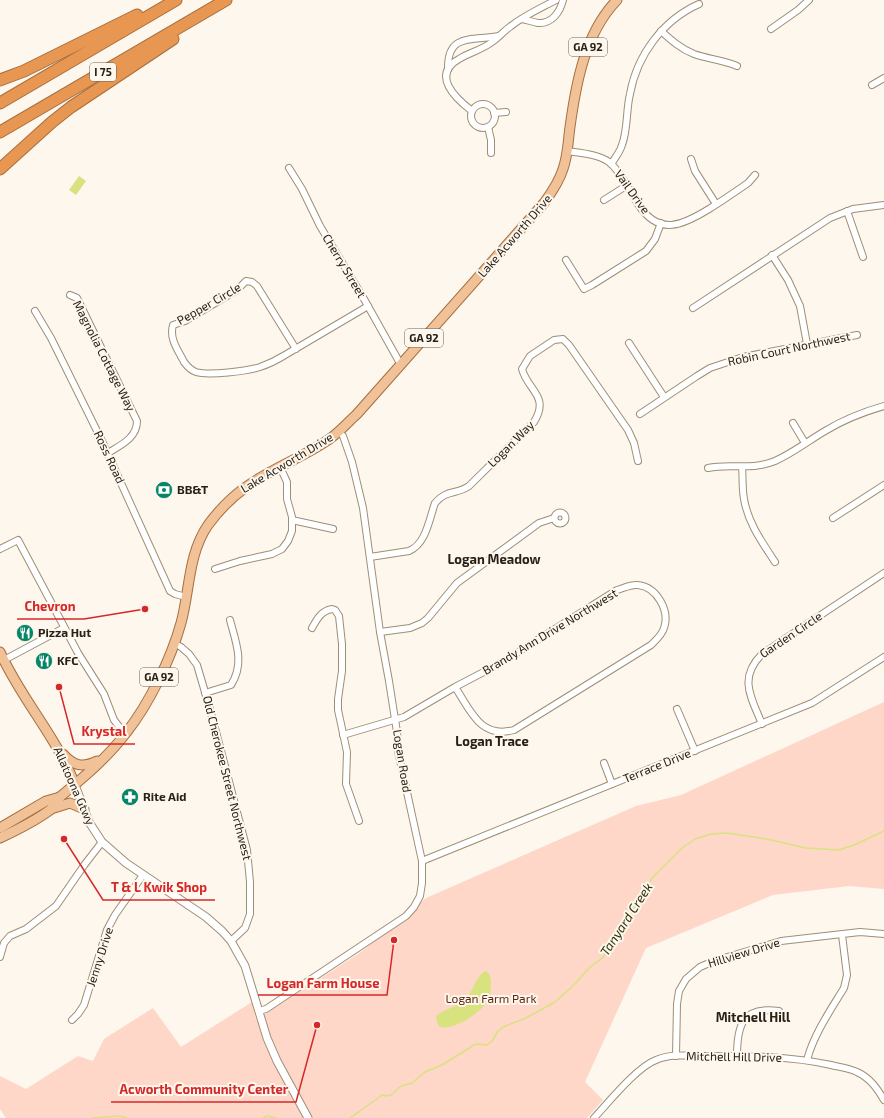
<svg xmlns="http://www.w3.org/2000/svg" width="884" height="1118" viewBox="0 0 884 1118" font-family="'Exo 2',sans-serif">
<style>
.green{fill:#fed7c9}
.water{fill:#d8e27f}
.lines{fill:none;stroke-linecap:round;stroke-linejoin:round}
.stream{stroke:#d8e27f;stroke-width:1.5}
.minor-casing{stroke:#9f8e76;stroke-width:8}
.tertiary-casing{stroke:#9f8e76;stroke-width:9}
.primary-casing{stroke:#a56e3e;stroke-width:11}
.motorway-casing{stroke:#a56e3e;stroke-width:13}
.minor{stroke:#fff;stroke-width:6}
.tertiary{stroke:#fff;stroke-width:7}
.primary{stroke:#f1c198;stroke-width:9}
.motorway{stroke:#e89753;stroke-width:11}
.labels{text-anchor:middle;stroke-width:4;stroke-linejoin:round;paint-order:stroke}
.shield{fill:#fef7ed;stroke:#686157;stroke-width:1}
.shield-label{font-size:11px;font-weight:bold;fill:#282117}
.street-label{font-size:12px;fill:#282117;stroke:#fef7ed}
.poi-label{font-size:12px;font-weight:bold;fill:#282117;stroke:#fef7ed;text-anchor:start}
.park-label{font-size:12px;fill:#612610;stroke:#fef7ed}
.neighbourhood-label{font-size:13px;font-weight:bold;fill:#282117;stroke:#fef7ed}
.water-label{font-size:13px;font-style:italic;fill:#2e3207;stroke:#fef7ed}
.leader{fill:none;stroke:#d62828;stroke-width:1.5}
.callout-dot{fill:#d62828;stroke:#fef7ed;stroke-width:1.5}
.callout-label{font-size:13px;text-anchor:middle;font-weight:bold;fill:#d62828;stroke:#fef7ed;stroke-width:4;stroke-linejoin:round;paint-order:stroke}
</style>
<rect width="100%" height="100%" fill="#fef7ed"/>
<!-- green -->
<polygon class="green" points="884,702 884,889 849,886 773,895 646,948 585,1082 603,1100 587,1118 6,1118 0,1109 0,1076 26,1089 78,1056 93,1061 104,1039 153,1008 181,1047 252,1002 256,1020 361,952 426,898 636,806 681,795"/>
<!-- water -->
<g class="water">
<polygon points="79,176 86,181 76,195 69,190"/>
<path d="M 486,971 C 491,975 491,979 491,985 C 491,991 490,997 486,1003 C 481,1012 453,1031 441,1027 C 437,1026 437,1020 436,1016 C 445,1008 458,1008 468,996 C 473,990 478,973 486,971 Z"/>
</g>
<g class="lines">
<!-- stream -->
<g class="stream">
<polyline points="92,1118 119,1116 127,1118"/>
<polyline points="263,1118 267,1116 276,1118"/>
<polyline points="350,1118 378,1098 382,1095 387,1096 391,1095 401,1086 412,1083 425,1072 442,1065 474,1045 478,1044 487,1045 492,1041 498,1031 503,1027 526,1018 555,1002 575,984 589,968 601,959 612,947 640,897 653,877 682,848 695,839 711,834 727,833 767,839 806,848 839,850 854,845 884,831"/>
</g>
<defs>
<g id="minor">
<path d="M 522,19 C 527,20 533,22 538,23 C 552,24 560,12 563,0"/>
<polyline points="771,29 798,10 809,0"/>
<path d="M 661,31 C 671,40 681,49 694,54 C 708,59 723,60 737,66"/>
<path d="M 448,69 C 447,32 474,41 499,36"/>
<polyline points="872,85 884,78"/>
<circle cx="483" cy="116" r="12"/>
<path d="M 472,111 C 455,98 431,75 459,59 C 470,52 482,50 492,42 C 499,37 504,31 511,26 C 525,15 541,8 556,0"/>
<polyline points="494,113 506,112"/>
<polyline points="488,127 491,140 491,153"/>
<path d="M 567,151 C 580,153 598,154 609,162 C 619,169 631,193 638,204 C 659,237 683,225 709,209 C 722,201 735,192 748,183 L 755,175"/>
<polyline points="691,159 695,171 716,204"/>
<path d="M 611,164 C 615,158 620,152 622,145 C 628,129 626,110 630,94 C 637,55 663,20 699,4"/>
<polyline points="289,168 302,189 320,226 364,299 401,365"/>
<polyline points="604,200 626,186"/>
<polyline points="847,211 863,257"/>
<polyline points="772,255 788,280 800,306 807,344"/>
<polyline points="566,260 584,289 592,285 646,251 655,239 661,223"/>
<path d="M 70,295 L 77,298 L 137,421 C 137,438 121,445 108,453"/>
<polyline points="693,308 830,218 853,209 884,205"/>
<polyline points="35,311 51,338 101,439 170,591 175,594 186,597"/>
<polyline points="629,343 664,397"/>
<path d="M 296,349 L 257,286 L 252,282 L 246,281 L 237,290 L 185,321 L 173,325 C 169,339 178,350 184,362 C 187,366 190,370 196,372 C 209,376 247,371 260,367 C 269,364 277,360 285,355 L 358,312 L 368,306"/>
<polyline points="640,414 697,376 710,368 743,357 857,335"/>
<polyline points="793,423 805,443"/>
<path d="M 742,467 C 743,478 742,488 744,499 C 748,523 762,542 775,562"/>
<path d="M 708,468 C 731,463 750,471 775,461 C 793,453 808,441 825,431 C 843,420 863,412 884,406"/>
<circle cx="560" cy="518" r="5.5"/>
<polyline points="833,518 884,485"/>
<polyline points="292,520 333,529"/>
<polyline points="0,549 18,540 78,653 104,694 114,720 125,734"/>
<path d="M 370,557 L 409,551 C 426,544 429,520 435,503 C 447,489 456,495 469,486 L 534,422 C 550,396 528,391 522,369 L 530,356 L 554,340 L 563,339 L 569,345 L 628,430 L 634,443 L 638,461"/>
<polyline points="215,569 240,561 272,554 282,549 288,541 292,531 292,517 287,499 287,482 280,467"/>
<path d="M 312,628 C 317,619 321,611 332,609 L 335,610 L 339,616 L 342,644 L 342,671 L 338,699 L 338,710 L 347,752 L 346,784 L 359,821"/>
<polyline points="380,632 410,628 422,623 428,618 457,583 539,523 554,518"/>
<polyline points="174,643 181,647 189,654 197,665 210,709 247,850 250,882 250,914 245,928 231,941"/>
<polyline points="4,660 64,628"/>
<path d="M 205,693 L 231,685 C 245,663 236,643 230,620"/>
<polyline points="677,709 695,751"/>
<path d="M 762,724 C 751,697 738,678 762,654 L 884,573"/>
<path d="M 343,735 L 404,717 L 455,687 L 499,664 L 617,590 C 624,588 631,584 638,585 C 657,587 670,611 664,628 C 662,635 656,640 651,645 L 514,730 C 480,739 471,711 455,687"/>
<polyline points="604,763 612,784"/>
<polyline points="422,861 812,703 884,657"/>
<polyline points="0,957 4,943 10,936 26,929 56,906 85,864 102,842"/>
<polyline points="259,1011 266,1009 406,916 414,907 420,896 422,883 422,861 398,751 397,732 389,681 380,632 363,508 352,462 343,436 339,431"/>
<polyline points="72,1020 78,1014 84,1005 107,930 115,915 143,875"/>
<polyline points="676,1056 677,1004 679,991 686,979 700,967 714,961 781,941 860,932 884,934"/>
<path d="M 737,1056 C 737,1024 743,1006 779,1011"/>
<path d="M 807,1060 C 814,1034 830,1011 844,988 L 847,975 L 842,935"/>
<path d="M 594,1118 C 609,1102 637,1067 656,1060 C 672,1053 692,1056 710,1056 C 751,1056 790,1056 831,1065 C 839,1067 849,1068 857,1072 C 870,1078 877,1088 884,1100"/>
</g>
<polyline id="tertiary" points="75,785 89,822 102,842 126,863 206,917 222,931 231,941 245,966 267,1038 277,1061 308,1118"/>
<g id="primary">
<path d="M 0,652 C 21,699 57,737 75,785"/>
<path d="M 63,754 C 74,766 82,768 97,761"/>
<polyline points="51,809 70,803 84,809"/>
<polyline points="0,828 46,801 60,797"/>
<path d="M 0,838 C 17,830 35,821 50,810 C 54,806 57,800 61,796 C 84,777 108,757 126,733 C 149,704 171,659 181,623 C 190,590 188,554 208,525 C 219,510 232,497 246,487 C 272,468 302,458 328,440 C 339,433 347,423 357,414 L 544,203 C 552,192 559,182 563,169 C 568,155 568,141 570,127 C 576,83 585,33 617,0"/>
</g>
<g id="motorway">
<polyline points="0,80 24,71 137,15"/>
<polyline points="0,103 176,0"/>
<polyline points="0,132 226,0"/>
<polyline points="0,169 52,122 71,107 173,39"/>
</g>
</defs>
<!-- minor casing -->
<use href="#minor" class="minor-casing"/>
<!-- tertiary casing -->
<use href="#tertiary" class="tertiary-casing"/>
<!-- primary casing -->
<use href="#primary" class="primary-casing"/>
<!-- motorway casing -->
<use href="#motorway" class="motorway-casing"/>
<!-- minor -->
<use href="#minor" class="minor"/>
<!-- tertiary -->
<use href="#tertiary" class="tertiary"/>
<!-- primary -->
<use href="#primary" class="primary"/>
<!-- motorway -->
<use href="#motorway" class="motorway"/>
</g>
<!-- icons -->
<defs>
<symbol id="bank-disc" viewBox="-11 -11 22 22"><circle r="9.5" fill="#088567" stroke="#fef7ed"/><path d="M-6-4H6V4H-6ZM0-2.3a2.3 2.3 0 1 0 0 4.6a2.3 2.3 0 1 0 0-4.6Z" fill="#fff"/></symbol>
<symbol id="restaurant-disc" viewBox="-11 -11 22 22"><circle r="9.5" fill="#088567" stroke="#fef7ed"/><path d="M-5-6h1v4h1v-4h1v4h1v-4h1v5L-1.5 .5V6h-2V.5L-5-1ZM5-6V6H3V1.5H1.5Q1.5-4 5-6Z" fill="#fff"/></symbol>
<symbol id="pharmacy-disc" viewBox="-11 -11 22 22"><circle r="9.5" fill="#088567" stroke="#fef7ed"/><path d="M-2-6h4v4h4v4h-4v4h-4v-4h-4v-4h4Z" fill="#fff"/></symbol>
</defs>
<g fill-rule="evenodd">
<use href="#bank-disc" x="154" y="480" width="20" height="20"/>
<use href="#restaurant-disc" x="15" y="623" width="20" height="20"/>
<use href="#restaurant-disc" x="34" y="651" width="20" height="20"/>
<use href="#pharmacy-disc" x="120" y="787" width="20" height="20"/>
</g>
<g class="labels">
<!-- shield labels -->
<g class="shield">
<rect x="569" y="38" width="38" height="18" rx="3"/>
<rect x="90" y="63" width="26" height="18" rx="3"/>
<rect x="405" y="329" width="38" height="18" rx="3"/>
<rect x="140" y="668" width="38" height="18" rx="3"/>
</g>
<g class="shield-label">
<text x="588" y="51">GA 92</text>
<text x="103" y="76">I 75</text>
<text x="424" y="342">GA 92</text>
<text x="159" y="681">GA 92</text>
</g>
<!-- street labels -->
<g class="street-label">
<text transform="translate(632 192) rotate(54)" y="4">Vail Drive</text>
<text transform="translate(515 236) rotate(-49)" y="4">Lake Acworth Drive</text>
<text transform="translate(344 266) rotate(59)" y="4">Cherry Street</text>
<text transform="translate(209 304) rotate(-30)" y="4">Pepper Circle</text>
<text transform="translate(789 349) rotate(-12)" y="4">Robin Court Northwest</text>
<text transform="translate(104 356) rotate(63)" y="4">Magnolia Cottage Way</text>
<text transform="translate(511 444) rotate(-45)" y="4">Logan Way</text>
<text transform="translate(109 457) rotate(65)" y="4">Ross Road</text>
<text transform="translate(287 463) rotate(-31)" y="4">Lake Acworth Drive</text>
<text transform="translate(550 632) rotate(-31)" y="4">Brandy Ann Drive Northwest</text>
<text transform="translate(791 635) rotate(-34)" y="4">Garden Circle</text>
<text transform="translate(402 761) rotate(81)" y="4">Logan Road</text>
<text transform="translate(657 766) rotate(-22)" y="4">Terrace Drive</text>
<text transform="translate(227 778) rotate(76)" y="4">Old Cherokee Street Northwest</text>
<text transform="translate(74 786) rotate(66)" y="4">Allatoona Gtwy</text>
<text transform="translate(744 953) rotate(-17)" y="4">Hillview Drive</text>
<text transform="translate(100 957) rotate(-72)" y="4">Jenny Drive</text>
<text transform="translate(734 1057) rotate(1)" y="4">Mitchell Hill Drive</text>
</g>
<!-- poi labels -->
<g class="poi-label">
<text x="177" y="494">BB&amp;T</text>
<text x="38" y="637">Pizza Hut</text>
<text x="57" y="665">KFC</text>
<text x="143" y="801">Rite Aid</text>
</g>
<!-- park labels -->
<g class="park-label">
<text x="491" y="1003">Logan Farm Park</text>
</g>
<!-- neighbourhood labels -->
<g class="neighbourhood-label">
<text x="494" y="564">Logan Meadow</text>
<text x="492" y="746">Logan Trace</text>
<text x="753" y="1022">Mitchell Hill</text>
</g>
<!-- water labels -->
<g class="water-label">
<text transform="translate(626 919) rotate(-57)" y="5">Tanyard Creek</text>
</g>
</g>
<!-- callouts -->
<path class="leader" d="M145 609L84 619H17M59 687L74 744H135M64 839L103 900H215M394 940L387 995H258M317 1025L296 1102H111"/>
<g class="callout-dot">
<circle cx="145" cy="609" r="4"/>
<circle cx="59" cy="687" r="4"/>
<circle cx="64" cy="839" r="4"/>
<circle cx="394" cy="940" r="4"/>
<circle cx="317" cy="1025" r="4"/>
</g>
<g class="callout-label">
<text x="50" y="611">Chevron</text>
<text x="104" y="736">Krystal</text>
<text x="159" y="892">T &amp; L Kwik Shop</text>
<text x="323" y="988">Logan Farm House</text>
<text x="204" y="1094">Acworth Community Center</text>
</g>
</svg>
